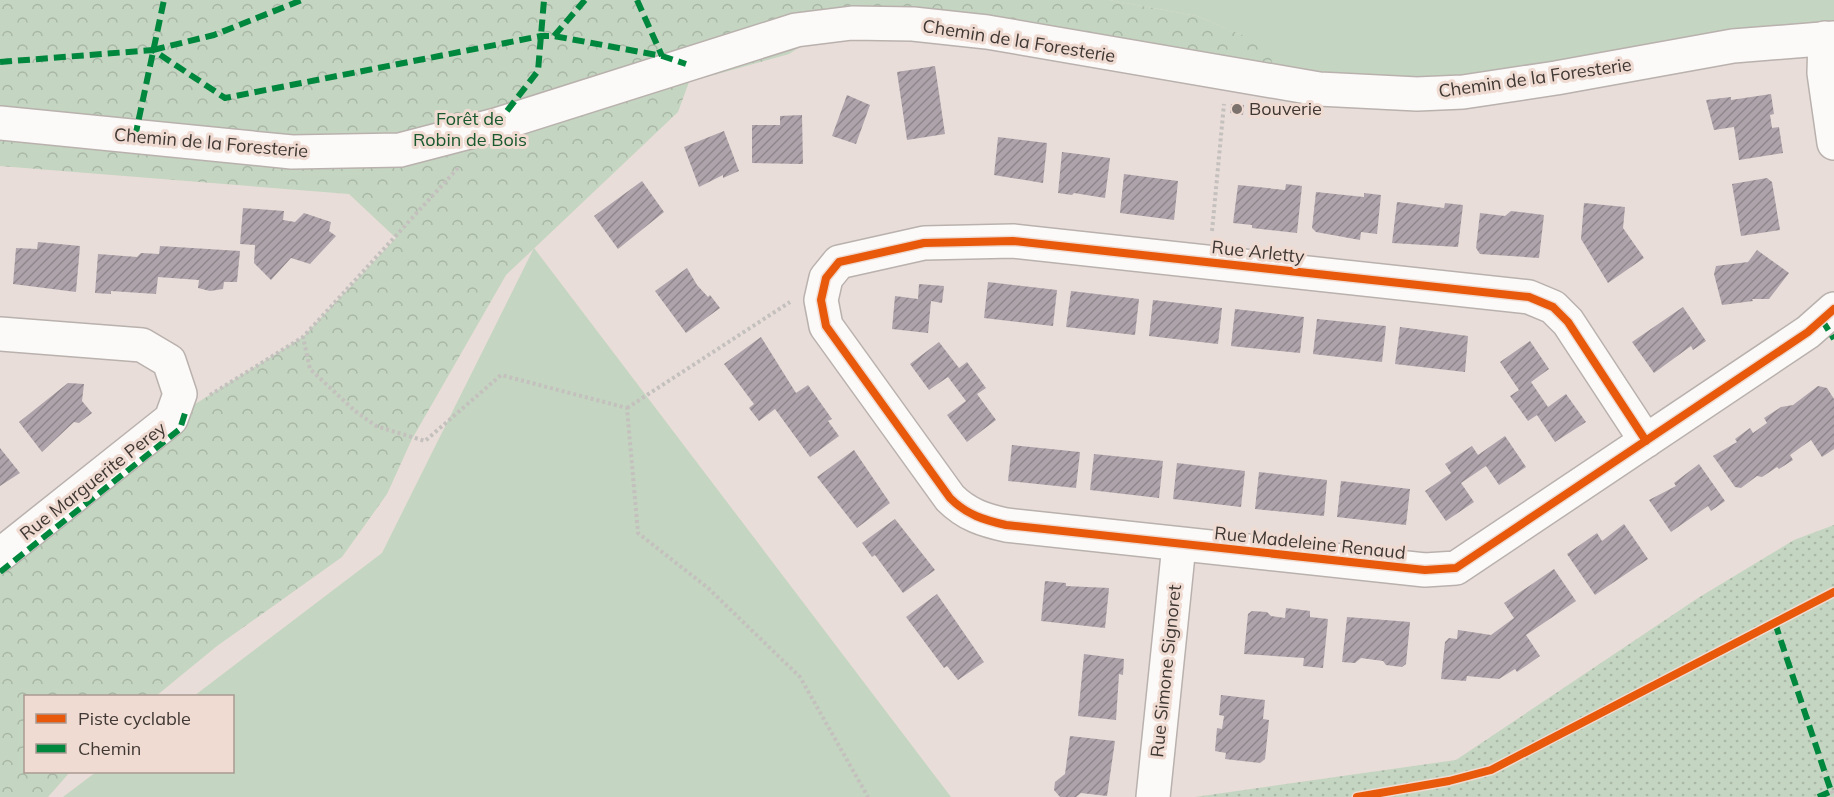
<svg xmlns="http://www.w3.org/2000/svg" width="1834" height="797" viewBox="0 0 1834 797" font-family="Mulish,sans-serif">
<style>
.grass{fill:#c4d5c1}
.forest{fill:url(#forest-crowns)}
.park{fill:url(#park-dots)}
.building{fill:url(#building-hatch)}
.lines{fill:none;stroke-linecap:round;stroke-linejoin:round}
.street-casing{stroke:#b9b1ad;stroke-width:36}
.path{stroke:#c4c0be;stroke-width:4;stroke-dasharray:3 3;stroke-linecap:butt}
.street{stroke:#fcfaf9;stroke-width:33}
.quiet{stroke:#00873e;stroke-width:6;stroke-dasharray:12 6;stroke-linecap:butt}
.cycleway-casing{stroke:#efdbd1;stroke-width:11}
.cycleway{stroke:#e8590c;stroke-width:8}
.poi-dot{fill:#7b726d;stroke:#efdbd1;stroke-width:2}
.labels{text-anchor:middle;stroke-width:6;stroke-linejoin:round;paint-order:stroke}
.street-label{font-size:18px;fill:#403834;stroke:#efdbd1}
.poi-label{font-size:18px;fill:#403834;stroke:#efdbd1;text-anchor:start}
.park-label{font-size:18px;fill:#1a592e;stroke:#efdbd1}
</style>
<defs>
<pattern id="forest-crowns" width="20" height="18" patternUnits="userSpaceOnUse" patternTransform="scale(1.5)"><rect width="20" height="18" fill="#c4d5c1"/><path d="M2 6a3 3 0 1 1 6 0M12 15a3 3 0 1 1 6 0" fill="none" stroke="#a9b8a6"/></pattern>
<pattern id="park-dots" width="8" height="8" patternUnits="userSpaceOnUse" patternTransform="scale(1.5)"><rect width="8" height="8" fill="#c4d5c1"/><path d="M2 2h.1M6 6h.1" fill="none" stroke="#a9b8a6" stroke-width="1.8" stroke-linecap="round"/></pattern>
<pattern id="building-hatch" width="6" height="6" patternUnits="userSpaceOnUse" patternTransform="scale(1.5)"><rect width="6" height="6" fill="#aea3ab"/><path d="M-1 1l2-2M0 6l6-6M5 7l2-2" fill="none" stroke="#8f868c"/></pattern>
</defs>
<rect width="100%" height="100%" fill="#e8ddd8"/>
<!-- grass -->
<g class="grass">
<polygon points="1109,0 1834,0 1834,38 1556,78 1274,82 1269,47 1197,16"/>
<polygon points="534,248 951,797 63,797 96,772 232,772 232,696 194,696 382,553"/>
</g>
<!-- forest -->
<polygon class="forest" points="0,0 1109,0 1197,16 1270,47 1274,82 833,25 789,54 689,82 678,112 506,275 412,439 387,494 342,557 217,646 156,696 26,696 26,772 70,772 48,797 0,797 0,555 171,419 303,337 396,238 349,194 0,166"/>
<!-- park -->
<polygon class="park" points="1834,525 1834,797 1195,797 1456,760 1698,598 1794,540"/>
<!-- building -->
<g class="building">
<polygon points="935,66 945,134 907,140 897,72"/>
<polygon points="1771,94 1774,114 1770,115 1772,128 1779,127 1783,153 1739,160 1734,127 1714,130 1706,100 1731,97 1731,100"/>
<polygon points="847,95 870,105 856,144 832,136"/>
<polygon points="1231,104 1244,105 1243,115 1230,113"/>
<polygon points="802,115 803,164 752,163 752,125 780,125 780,116"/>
<polygon points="724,131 739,171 723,178 723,175 699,187 684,147"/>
<polygon points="998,137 1047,143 1043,183 994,175"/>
<polygon points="1062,152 1110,158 1105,198 1074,193 1072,195 1058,193"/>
<polygon points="1124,174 1178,181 1174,220 1120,213"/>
<polygon points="1767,178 1772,182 1780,230 1741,236 1732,184"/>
<polygon points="642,181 664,212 618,249 594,216"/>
<polygon points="1286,184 1302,186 1297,233 1252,228 1252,225 1233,223 1238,185 1285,190"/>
<polygon points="1316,192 1364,197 1364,193 1381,195 1377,234 1361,232 1360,240 1316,232 1312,228"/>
<polygon points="1397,202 1444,208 1445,203 1463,205 1458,247 1392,243"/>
<polygon points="1584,203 1625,207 1623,228 1644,258 1608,283 1581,239"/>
<polygon points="243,208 284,211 283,220 295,222 304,213 331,222 329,231 336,236 310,264 291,258 271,280 254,263 255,245 240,244"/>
<polygon points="1511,211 1544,215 1539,258 1480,254 1476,248 1480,213 1505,216"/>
<polygon points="38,242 80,246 76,292 13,284 16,248 37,249"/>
<polygon points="160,246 240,251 237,282 224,282 223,289 210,291 198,288 199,280 158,277 156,294 111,291 111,294 95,293 98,254 137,257 141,253 159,254"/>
<polygon points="1757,250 1789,273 1769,299 1752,299 1753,301 1722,305 1714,274 1716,266 1748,262"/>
<polygon points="687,268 697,285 708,297 710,295 720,308 686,333 655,291"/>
<polygon points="988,282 1057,290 1053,326 984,318"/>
<polygon points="919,284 944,286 942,303 931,301 928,333 892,329 895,296 918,299"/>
<polygon points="1071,291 1139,299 1135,335 1066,327"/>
<polygon points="1153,300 1222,308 1218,344 1149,336"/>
<polygon points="1683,307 1706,341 1693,350 1691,346 1654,373 1632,342"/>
<polygon points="1235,309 1304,317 1300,353 1231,346"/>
<polygon points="1317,319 1386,326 1382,362 1313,354"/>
<polygon points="1400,327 1468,336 1465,372 1395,364"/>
<polygon points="761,337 796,393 808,385 832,419 828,421 839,436 810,457 775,409 759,421 749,408 754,404 724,364"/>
<polygon points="1530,341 1549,369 1531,382 1548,407 1566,394 1586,422 1555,442 1537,415 1528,421 1510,396 1519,390 1500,362"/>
<polygon points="939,342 959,368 967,362 986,388 977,394 996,420 967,442 947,415 966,401 948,377 929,390 910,364"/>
<polygon points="68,383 84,384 82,401 92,413 79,423 74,422 42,452 19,422"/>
<polygon points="1818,386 1827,388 1834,399 1834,449 1822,457 1811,440 1790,455 1793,460 1779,469 1777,467 1762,477 1757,476 1741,488 1735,487 1713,456 1737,442 1735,439 1750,428 1753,433 1767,423 1764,418 1781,407 1793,405"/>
<polygon points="1505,436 1526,467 1499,485 1486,466 1461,483 1474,502 1446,521 1425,491 1451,473 1445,464 1472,446 1478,455"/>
<polygon points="1012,445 1080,452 1076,488 1008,481"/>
<polygon points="0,448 20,473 0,486"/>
<polygon points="854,450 890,503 857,528 817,477"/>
<polygon points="1094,454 1163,461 1159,498 1090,490"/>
<polygon points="1177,463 1245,471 1241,507 1173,499"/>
<polygon points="1699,464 1725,501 1711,511 1708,506 1671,532 1649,500 1676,486 1674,483"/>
<polygon points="1259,472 1327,480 1324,516 1255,509"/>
<polygon points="1341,481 1410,489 1406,525 1337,517"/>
<polygon points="895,519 935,570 903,593 875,555 872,557 862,543"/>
<polygon points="1624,524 1648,559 1595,595 1567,554 1597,533 1602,541"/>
<polygon points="1554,569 1576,601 1526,635 1540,656 1517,672 1515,669 1499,679 1467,676 1466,681 1441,679 1445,642 1449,638 1457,639 1458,630 1491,635 1514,618 1504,603"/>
<polygon points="1045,581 1066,583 1066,586 1109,588 1105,628 1041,621"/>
<polygon points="937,594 984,662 958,680 947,666 944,668 906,617"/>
<polygon points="1286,608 1310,611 1310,617 1328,619 1323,668 1303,666 1304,658 1244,654 1248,614 1252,611 1267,612 1271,616 1285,618"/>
<polygon points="1347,617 1410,622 1406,664 1402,667 1386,665 1383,661 1361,658 1355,663 1342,662"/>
<polygon points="1084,654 1124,659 1123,675 1119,674 1116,720 1078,716"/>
<polygon points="1221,695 1265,700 1263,719 1269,720 1265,759 1260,763 1225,759 1226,753 1215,751 1217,728 1222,729 1224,716 1219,715"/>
<polygon points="1070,736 1115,741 1107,796 1081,793 1076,797 1060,797 1054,790 1055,782 1065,774"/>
</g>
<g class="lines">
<defs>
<g id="street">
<polyline points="1825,38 1824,73 1834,143"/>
<polyline points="0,123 292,152 400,150 496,125 796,30 852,23 913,24 987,32 1319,89 1417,94 1463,92 1556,78 1733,46 1834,38"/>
<polyline points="0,334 142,345 169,361 180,394 171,419 0,555"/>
<path d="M 1646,441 L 1568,322 L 1553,307 L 1529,297 L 1013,241 L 924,243 L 839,262 L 826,278 L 821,300 L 826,326 L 950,498 C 967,515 984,520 1006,525 L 1425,570 L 1456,568 L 1808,332 L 1834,309"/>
<polyline points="1153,797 1179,545"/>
</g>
</defs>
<!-- street casing -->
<use href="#street" class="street-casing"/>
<!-- path -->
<g class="path">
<polyline points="458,168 303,337 310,369 355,411 376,426 425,441 501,375 627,408 638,533 708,588 800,677 868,797"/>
<polyline points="1212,231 1224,104"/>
<polyline points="210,395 303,337"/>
<polyline points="627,408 790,302"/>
<polyline points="1831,791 1834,795"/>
</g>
<!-- street -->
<use href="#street" class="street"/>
<!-- quiet -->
<g class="quiet">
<polyline points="637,0 662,56"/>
<polyline points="554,36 585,0"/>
<polyline points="153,50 214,35 302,0"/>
<polyline points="0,62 153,50 225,98 541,36 554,36 662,56 686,64"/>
<polyline points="496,125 538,71 544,0"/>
<polyline points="135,137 164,0"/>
<polyline points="1822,320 1834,339"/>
<polyline points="0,572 180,429 186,410"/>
<polyline points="1775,623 1831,791"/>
<polyline points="1818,797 1834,790"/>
</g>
<defs>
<g id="cycleway">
<path d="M 1646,441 L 1568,322 L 1553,307 L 1529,297 L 1013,241 L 924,243 L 839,262 L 826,278 L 821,300 L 826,326 L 950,498 C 967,515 984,520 1006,525 L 1425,570 L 1456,568 L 1808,332 L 1834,309"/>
<polyline points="1357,797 1449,781 1491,770 1834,592"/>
</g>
</defs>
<!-- cycleway casing -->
<use href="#cycleway" class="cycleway-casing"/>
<!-- cycleway -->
<use href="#cycleway" class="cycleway"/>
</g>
<!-- markers -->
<circle class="poi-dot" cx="1237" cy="109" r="6"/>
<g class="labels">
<!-- street labels -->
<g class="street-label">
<text transform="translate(1019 41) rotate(9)" y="6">Chemin de la Foresterie</text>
<text transform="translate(1535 78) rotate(-8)" y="6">Chemin de la Foresterie</text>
<text transform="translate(211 143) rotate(5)" y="6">Chemin de la Foresterie</text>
<text transform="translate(1258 252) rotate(6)" y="6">Rue Arletty</text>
<text transform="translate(93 481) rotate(-38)" y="6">Rue Marguerite Perey</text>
<text transform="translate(1310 543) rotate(6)" y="6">Rue Madeleine Renaud</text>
<text transform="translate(1166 671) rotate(-84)" y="6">Rue Simone Signoret</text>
</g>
<!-- poi labels -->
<g class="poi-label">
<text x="1249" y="115">Bouverie</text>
</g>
<!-- park labels -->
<g class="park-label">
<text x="470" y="125">Forêt de<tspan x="470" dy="21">Robin de Bois</tspan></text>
</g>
</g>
<!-- legend -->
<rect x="24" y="695" width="210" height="78" fill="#efdbd1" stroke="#a99a92" stroke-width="1.5"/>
<rect x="36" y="714" width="30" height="9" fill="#e8590c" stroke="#a99a92" stroke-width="1.5"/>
<text x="78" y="725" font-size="18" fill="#403834">Piste cyclable</text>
<rect x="36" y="744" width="30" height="9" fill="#00873e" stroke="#a99a92" stroke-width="1.5"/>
<text x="78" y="755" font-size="18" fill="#403834">Chemin</text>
</svg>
